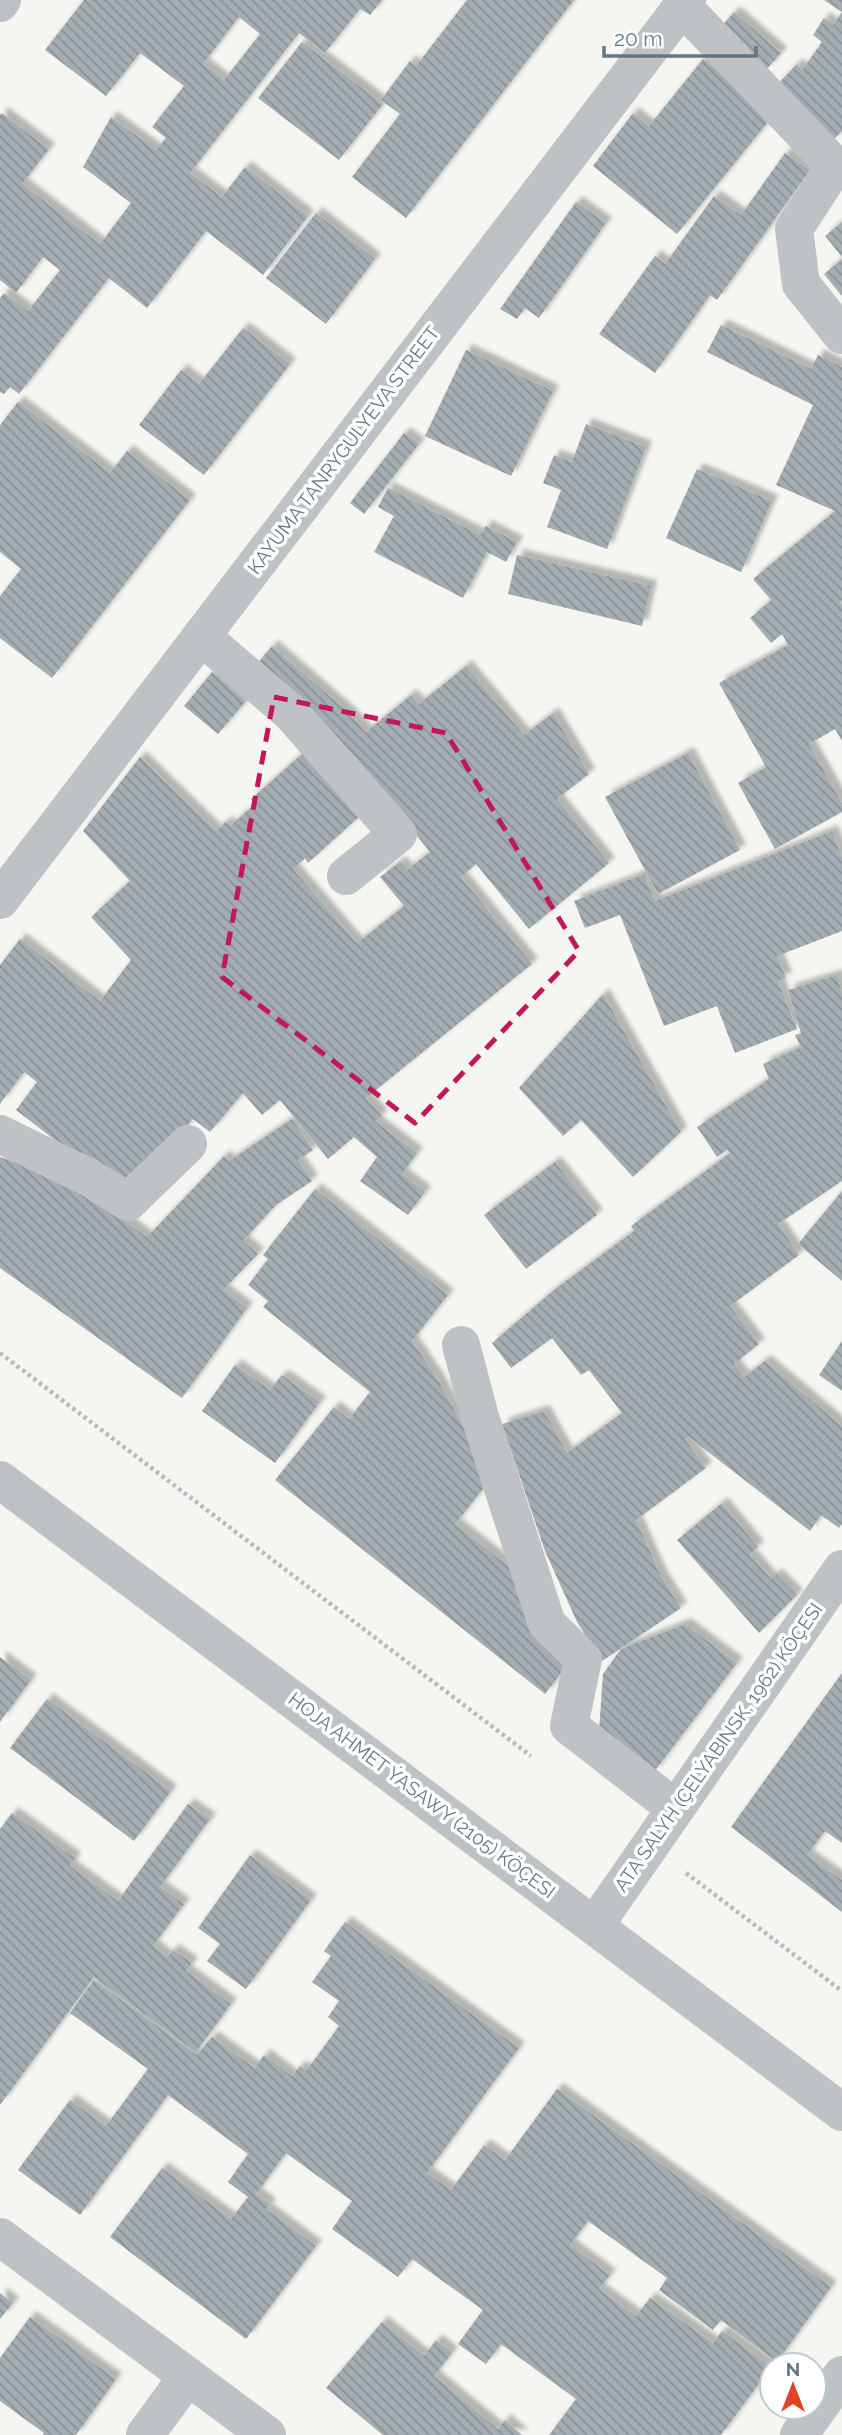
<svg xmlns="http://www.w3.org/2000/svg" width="842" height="2435" viewBox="0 0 842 2435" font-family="Raleway,sans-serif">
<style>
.building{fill:url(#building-back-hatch);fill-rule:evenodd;filter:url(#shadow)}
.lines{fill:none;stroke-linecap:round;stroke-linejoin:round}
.path{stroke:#b8bbbd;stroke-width:4.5;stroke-dasharray:3.5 3.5;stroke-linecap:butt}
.minor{stroke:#bec2c5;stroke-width:38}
.marked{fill:none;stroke:#c2185b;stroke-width:5;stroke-dasharray:14 9;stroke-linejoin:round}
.labels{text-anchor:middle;stroke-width:7;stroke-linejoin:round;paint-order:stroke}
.street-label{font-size:19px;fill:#657782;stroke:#fff}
</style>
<defs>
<pattern id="building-back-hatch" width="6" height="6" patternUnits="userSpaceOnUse" patternTransform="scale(1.75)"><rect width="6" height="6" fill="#a4aeb2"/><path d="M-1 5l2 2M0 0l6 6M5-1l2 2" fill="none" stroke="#899296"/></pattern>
<filter id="shadow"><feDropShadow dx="6" dy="-6" stdDeviation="2" flood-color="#0004"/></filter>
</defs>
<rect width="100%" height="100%" fill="#f5f5f1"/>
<!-- building -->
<g class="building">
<path d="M 84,0 L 382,0 L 370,15 L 360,9 L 325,53 L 299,33 L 190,173 L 222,197 L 245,167 L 308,216 L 263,275 L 206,231 L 147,308 L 109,278 L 19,394 L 10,387 L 4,394 L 0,392 L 0,298 L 4,293 L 28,311 L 60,270 L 43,257 L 16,293 L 0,280 L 0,115 L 2,113 L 49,149 L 22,184 L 100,244 L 131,203 L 83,167 L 111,117 L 156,150 L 166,138 L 152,127 L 184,86 L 140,53 L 106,96 L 45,50 ZM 239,17 L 260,34 L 224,80 L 203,64 Z"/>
<polygon points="467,0 574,0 406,218 352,177 400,114 381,100 410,61 416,66"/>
<polygon points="824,0 842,0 842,131 831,142 777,85 797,64 802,70 822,42 813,35 824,18 833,25 842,12"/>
<polygon points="734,12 781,53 767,69 721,27"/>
<polygon points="302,42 383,104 339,160 258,98"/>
<polygon points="703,59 773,116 677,234 593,166 633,113 649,126"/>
<polygon points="785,153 810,170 717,300 710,295 655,373 599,334 655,256 665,264 714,196 741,215"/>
<polygon points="576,202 606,223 539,318 525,308 517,319 500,309"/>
<polygon points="316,213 375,259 326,324 266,278"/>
<polygon points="842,222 842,257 825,236"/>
<polygon points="842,259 842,296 824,274"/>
<polygon points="721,325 811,369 818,355 842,367 842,600 840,602 842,605 842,741 835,729 809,744 842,803 842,812 775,849 738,783 766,767 719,683 788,645 782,634 771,643 750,618 771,600 753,579 835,511 776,485 813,405 707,352"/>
<polygon points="243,328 290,364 204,475 139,425 181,370 199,384"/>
<polygon points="466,350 553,391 511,476 425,436"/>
<polygon points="18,402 110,473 127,451 190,500 52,678 0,638 0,596 21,569 0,552 0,425"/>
<polygon points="586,424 646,447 607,549 547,527 561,490 543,483 554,455 572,462"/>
<polygon points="404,433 419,444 364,514 350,503"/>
<polygon points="697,469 772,501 741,572 666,538"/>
<polygon points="388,488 480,535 486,526 517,542 506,562 487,552 463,598 374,552 394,516 378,507"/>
<polygon points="517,555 651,586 642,626 508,594"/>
<polygon points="272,646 350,714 366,732 411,695 419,704 466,666 524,735 553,713 589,774 557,799 609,863 529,929 476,864 461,877 532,964 366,1098 382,1116 375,1121 417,1153 402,1174 425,1192 408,1215 360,1181 377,1157 354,1137 328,1159 280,1100 262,1115 243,1093 210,1132 193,1119 135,1183 68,1150 16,1110 37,1082 24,1072 0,1104 0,965 20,939 100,1001 131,960 91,917 130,881 83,831 140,757 216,831 226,822 230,826 255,804 251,799 302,754 359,817 308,863 305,858 293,869 357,943 404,906 380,877 400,862 407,870 430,852 331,730 256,665"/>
<polygon points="212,672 246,701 218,734 184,706"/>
<polygon points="688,753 740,850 658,894 605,797"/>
<polygon points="832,831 842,857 842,931 777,956 786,978 778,981 797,1029 735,1053 717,1006 664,1026 620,915 585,928 574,901 644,874 655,901"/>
<polygon points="837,975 842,993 842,1181 778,1224 799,1255 730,1306 759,1344 734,1364 744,1377 765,1361 842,1426 842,1524 839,1528 821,1515 810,1531 689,1437 685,1439 706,1468 636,1520 661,1576 681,1608 602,1661 577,1622 545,1551 502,1424 544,1411 567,1453 622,1413 589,1370 581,1375 552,1338 511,1368 492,1343 554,1290 634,1231 631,1226 730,1153 727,1150 717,1157 697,1127 769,1079 763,1064 801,1047 795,1035 801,1033 788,990"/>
<polygon points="603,994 681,1132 633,1177 581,1120 563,1136 519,1088"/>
<polygon points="292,1119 313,1150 298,1160 312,1181 276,1205 243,1241 258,1254 223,1290 247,1308 182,1398 0,1268 0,1157 74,1184 147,1237 224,1156 229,1161"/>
<polygon points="555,1162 597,1215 526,1269 484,1215"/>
<polygon points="315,1189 448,1295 412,1341 438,1380 463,1426 486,1485 455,1524 511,1568 569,1663 545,1694 275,1480 334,1407 349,1419 370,1392 263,1307 268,1301 248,1285 268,1259 263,1255"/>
<polygon points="842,1191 842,1281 798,1244"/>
<polygon points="842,1341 842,1391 819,1375"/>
<polygon points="235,1365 270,1390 282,1375 320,1402 275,1463 202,1411"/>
<polygon points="722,1503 758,1547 750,1554 771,1579 776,1574 797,1595 759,1633 677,1540"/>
<polygon points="685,1624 737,1663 654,1772 599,1731 603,1674 621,1649"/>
<polygon points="0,1657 31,1680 0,1722"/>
<polygon points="842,1673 842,1843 825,1831 807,1855 842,1880 842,1912 731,1827"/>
<polygon points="47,1699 171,1791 134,1841 10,1748"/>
<polygon points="188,1804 210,1819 160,1887 184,1904 153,1946 167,1957 173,1950 192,1963 186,1971 231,2004 196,2052 94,1977 0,2105 0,1829 12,1813 75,1858 70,1866 118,1901"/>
<polygon points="250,1855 311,1900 246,1989 207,1961 220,1944 198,1928"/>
<polygon points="345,1922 519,2048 427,2173 451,2190 484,2145 505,2160 557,2089 831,2287 777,2362 721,2320 713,2330 659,2290 667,2278 588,2221 570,2245 610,2275 599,2289 636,2316 650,2298 713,2343 722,2331 771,2367 721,2435 549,2435 576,2399 501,2344 486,2364 458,2344 483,2310 412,2259 398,2277 332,2229 352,2201 286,2153 256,2194 270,2204 266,2209 316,2246 246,2339 110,2237 162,2168 231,2219 248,2197 228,2182 248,2154 168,2095 80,2215 18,2170 70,2100 106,2126 148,2069 70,2013 94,1980 197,2055 212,2037 255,2068 264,2055 292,2076 300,2066 306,2071 339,2026 328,2017 339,2001 312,1982 331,1956 324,1951"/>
<polygon points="0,2293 13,2303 0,2319"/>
<polygon points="30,2317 116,2379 76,2435 43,2435 44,2433 0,2401 0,2358"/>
<polygon points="382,2322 424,2356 436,2340 452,2353 434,2376 498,2429 505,2420 522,2435 383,2435 326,2388"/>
</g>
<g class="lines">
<!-- path -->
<g class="path">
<polyline points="0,1353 531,1756"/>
<polyline points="686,1873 842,1991"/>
</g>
<!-- minor -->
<g class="minor">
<polyline points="0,3 2,0"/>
<polyline points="682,6 835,166 794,229 801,284 842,335"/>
<polyline points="201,636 290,712 398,834 346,876"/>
<polyline points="0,900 687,0"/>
<polyline points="0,1134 90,1178 128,1202 188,1144"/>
<polyline points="461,1345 480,1417 547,1624 583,1659 569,1726 675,1808"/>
<polyline points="0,1480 842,2112"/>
<polyline points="595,1925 842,1569"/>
<polyline points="0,2237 267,2435"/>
<polyline points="145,2435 188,2376"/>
<polyline points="799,2435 842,2375"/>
</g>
</g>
<!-- marked area -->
<path class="marked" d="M 274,697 L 446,733 L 579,951 L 415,1123 L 222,977 Z"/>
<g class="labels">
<!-- street labels -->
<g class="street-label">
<text transform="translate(343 450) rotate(-53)" y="7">KAYUMA TANRYGULYEVA STREET</text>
<text transform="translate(718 1747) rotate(-55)" y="7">ATA SALYH (ÇELÝABINSK, 1962) KÖÇESI</text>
<text transform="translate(422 1795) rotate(37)" y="7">HOJA AHMET ÝASAWY (2105) KÖÇESI</text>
</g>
</g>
<!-- north arrow -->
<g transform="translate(793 2386)"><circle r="33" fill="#ffffff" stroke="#c1c9cd" stroke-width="2"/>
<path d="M0-5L12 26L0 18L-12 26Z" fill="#de4428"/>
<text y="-10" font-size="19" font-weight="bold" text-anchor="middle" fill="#657782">N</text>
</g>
<!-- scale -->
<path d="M604 46v10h152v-10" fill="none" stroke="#657782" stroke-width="3.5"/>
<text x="614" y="46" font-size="21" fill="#657782" stroke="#ffffff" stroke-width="5" paint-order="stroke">20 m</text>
</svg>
